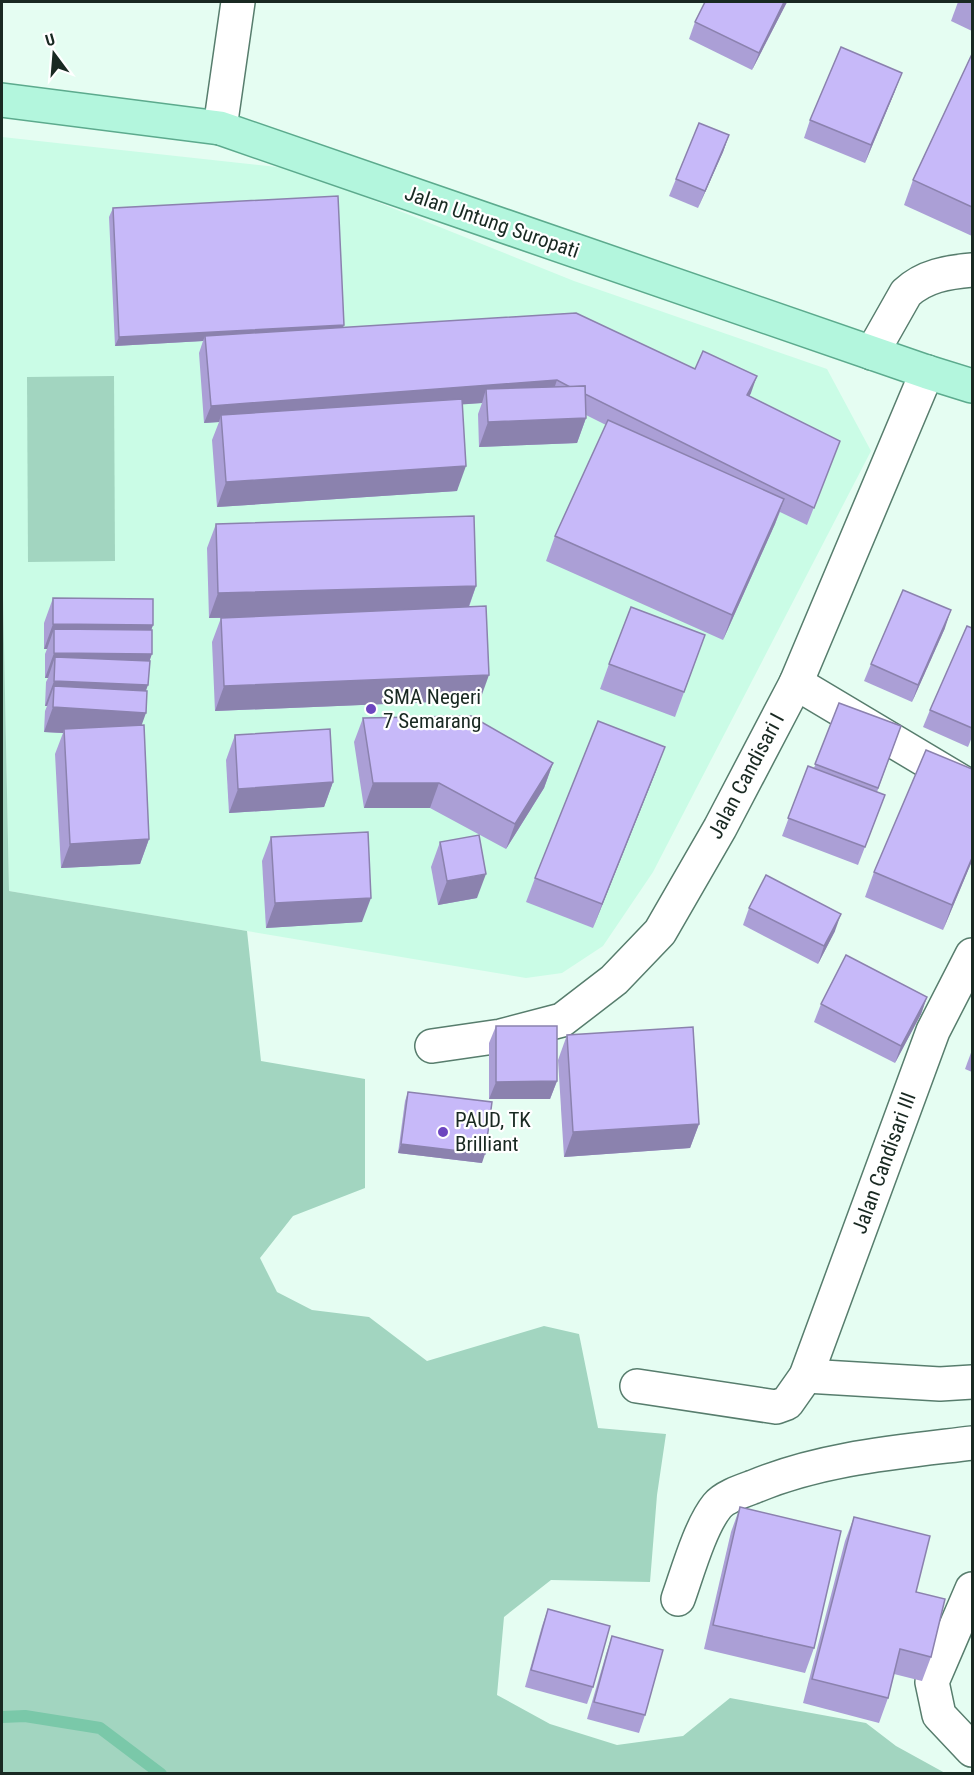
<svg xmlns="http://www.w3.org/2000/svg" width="974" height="1775" viewBox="0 0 974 1775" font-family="'Roboto Condensed',sans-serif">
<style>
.built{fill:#cafce6}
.green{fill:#a2d5c0}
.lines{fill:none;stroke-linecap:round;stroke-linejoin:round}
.stream{stroke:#7ac8a9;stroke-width:12}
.minor-casing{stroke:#577d6d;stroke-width:36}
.major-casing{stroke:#5caa8d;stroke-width:36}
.minor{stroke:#fff;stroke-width:33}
.major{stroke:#b3f6dd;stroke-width:33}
.wall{fill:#ab9fd6}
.shaded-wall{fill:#8b82ae}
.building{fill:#c7b9f9;stroke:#8b82ae;stroke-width:1.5}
.poi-dot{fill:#6d46bf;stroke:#fff;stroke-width:2}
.labels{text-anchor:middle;stroke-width:4.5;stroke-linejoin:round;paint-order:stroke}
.street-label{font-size:21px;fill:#192922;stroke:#fff}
.poi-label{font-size:21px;fill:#192922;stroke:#fff;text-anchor:start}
</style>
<rect width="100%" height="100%" fill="#e5fdf2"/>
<!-- built -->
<polygon class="built" points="2,137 295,169 574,281 827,369 871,451 653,872 603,946 562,973 526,978 9,891 2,546"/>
<!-- green -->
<g class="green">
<polygon points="114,376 115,561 28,562 27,377"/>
<polygon points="2,546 9,891 247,931 261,1061 365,1079 365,1188 293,1216 260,1258 277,1292 312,1310 369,1317 427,1361 544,1326 579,1334 598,1428 666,1434 657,1495 650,1582 551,1580 504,1617 497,1695 550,1724 617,1745 683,1736 730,1698 866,1723 896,1746 945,1773 2,1773"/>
</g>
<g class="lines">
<!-- stream -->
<polyline class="stream" points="2,1717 25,1716 100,1728 161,1774"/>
<defs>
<g id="minor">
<polyline points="220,128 238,2"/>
<path d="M 872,353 L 906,293 C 924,276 948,272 972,270"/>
<polyline points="796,683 972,788"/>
<polyline points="432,1046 501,1036 562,1020 614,980 660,932 720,828 796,683 927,372"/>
<polyline points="806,1376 940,1384 972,1382"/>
<polyline points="637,1386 776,1407 787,1403 806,1376 933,1031 972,955"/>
<polyline points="972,1589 932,1682 939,1715 972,1750"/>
<path d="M 678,1599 C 687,1574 700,1527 717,1506 C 724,1497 742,1491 753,1487 C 822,1458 898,1452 972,1443"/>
</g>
<polyline id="major" points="2,100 220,128 927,372 972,386"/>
</defs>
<!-- minor casing -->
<use href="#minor" class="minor-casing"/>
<!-- major casing -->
<use href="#major" class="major-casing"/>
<!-- minor -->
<use href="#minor" class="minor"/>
<!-- major -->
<use href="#major" class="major"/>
</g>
<!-- wall -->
<g class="wall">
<polygon points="787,2 752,70 689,39 695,22"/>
<polygon points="958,2 972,2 972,31 951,21"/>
<polygon points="972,54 972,236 904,205 913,180"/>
<polygon points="895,91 865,163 804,138 810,120"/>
<polygon points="729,135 723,152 698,208 669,196 676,179"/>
<polygon points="113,208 343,327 695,369 751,393 749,396 840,441 807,525 780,512 775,524 723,640 546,561 555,536 606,425 586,415 586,418 577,443 479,447 478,414 482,403 463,404 457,491 217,507 212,440 219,422 204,423 199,353 203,341 115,346 109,217"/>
<polygon points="216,524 476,586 469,607 480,700 215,711 212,642 221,618 209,618 207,548"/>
<polygon points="53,598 153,625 151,630 150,662 141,725 149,839 140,864 61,868 55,754 63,733 44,732 45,711 47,706 45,706 46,682 48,678 45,678 45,654 47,649 44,649 44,623"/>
<polygon points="945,628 912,702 864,681 871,664"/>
<polygon points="972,628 972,737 968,747 923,727 930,710"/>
<polygon points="705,635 675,717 600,689 609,664"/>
<polygon points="839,703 901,726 877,792 885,795 858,865 782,836 808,766 814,768"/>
<polygon points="363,718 553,763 544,788 506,849 430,808 364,808 354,742"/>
<polygon points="235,735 333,782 324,807 229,813 226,760"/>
<polygon points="656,771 593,928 526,902 535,878"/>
<polygon points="271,837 362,922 266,928 262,861"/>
<polygon points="440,842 477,898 438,905 431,867"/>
<polygon points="972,861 943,930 865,897 874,872"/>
<polygon points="749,908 835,931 818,964 743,925"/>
<polygon points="927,997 921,1014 895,1063 814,1022 821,1004"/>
<polygon points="496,1026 557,1081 550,1099 489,1099 489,1043"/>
<polygon points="567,1035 699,1124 690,1148 564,1157 558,1060"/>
<polygon points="972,1050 972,1072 965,1069"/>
<polygon points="408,1092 482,1163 398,1153 405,1101"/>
<polygon points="740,1507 814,1648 805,1673 704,1649 731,1532"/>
<polygon points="854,1517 916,1592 931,1657 922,1681 894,1674 888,1698 879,1723 803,1703 845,1541"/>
<polygon points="548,1609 593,1687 587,1704 525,1687 542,1626"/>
<polygon points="612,1636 645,1715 639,1733 587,1719 606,1654"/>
</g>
<!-- shaded-wall -->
<g class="shaded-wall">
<polygon points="784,2 787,2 752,70 759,53"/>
<polygon points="902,73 895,91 865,163 871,145"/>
<polygon points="729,135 723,152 698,208 705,191"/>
<polygon points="344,325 341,334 205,336 203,341 115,346 119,337"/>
<polygon points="757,376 751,393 741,413 747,395"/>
<polygon points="557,380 551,398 486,389 482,403 222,422 221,415 219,422 204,423 211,406"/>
<polygon points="586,418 577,443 479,447 488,422"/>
<polygon points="466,466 457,491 217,507 226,482"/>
<polygon points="784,499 775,524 723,640 732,615"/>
<polygon points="476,586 467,611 209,618 218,593"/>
<polygon points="951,610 945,628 912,702 918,685"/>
<polygon points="53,624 153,625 144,650 54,629 47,649 44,649"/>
<polygon points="54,653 152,654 143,679 55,657 48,678 45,678"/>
<polygon points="489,675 480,700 215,711 224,686"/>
<polygon points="54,681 148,685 139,710 54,686 47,706 45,706"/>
<polygon points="53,707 146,713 137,738 64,729 63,733 44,732"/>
<polygon points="665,747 656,771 593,928 602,904"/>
<polygon points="553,763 544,788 506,849 515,824"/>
<polygon points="333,782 324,807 229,813 238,789"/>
<polygon points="373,783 439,783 430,808 364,808"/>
<polygon points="149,839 140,864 61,868 70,844"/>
<polygon points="972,858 972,861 943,930 952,905"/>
<polygon points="486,874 477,898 438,905 447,881"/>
<polygon points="371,898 362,922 266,928 275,903"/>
<polygon points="841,914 835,931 818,964 824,946"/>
<polygon points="927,997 921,1014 895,1063 901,1046"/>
<polygon points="557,1081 550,1099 489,1099 496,1082"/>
<polygon points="699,1124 690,1148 564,1157 573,1132"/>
<polygon points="401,1144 485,1154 482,1163 398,1153"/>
</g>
<!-- building -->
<g class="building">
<polygon points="705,2 784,2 759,53 695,22"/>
<polygon points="841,47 902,73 871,145 810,120"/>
<polygon points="972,54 972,207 913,180"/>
<polygon points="699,123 729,135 705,191 676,179"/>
<polygon points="338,196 344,325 119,337 113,208"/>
<polygon points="576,313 695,369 703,351 757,376 747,395 840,441 814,508 585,394 585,386 570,387 557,380 211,406 205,336"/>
<polygon points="585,386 586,418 488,422 486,389"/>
<polygon points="462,399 466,466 226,482 221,415"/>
<polygon points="608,420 784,499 732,615 555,536"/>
<polygon points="474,516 476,586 218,593 216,524"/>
<polygon points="903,590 951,610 918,685 871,664"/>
<polygon points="53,598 153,599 153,625 53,624"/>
<polygon points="486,606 489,675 224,686 221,618"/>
<polygon points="631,607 705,635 684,692 609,664"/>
<polygon points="967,626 972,628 972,728 930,710"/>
<polygon points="54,629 152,630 152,654 54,653"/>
<polygon points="55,657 150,661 148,685 54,681"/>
<polygon points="54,686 147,691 146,713 53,707"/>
<polygon points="839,703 901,726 878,788 815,764"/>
<polygon points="471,716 553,763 515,824 439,783 373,783 363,718"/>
<polygon points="598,721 665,747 602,904 535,878"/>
<polygon points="144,725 149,839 70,844 64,729"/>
<polygon points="330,729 333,782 238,789 235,735"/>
<polygon points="926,750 972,769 972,858 952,905 874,872"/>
<polygon points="808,766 885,795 865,847 788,818"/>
<polygon points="368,832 371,898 275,903 271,837"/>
<polygon points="479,835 486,874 447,881 440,842"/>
<polygon points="766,875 841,914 824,946 749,908"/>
<polygon points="846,955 927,997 901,1046 821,1004"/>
<polygon points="496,1026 557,1026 557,1081 496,1082"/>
<polygon points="693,1027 699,1124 573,1132 567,1035"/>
<polygon points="408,1092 492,1102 485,1154 401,1144"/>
<polygon points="740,1507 841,1531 814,1648 713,1625"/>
<polygon points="854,1517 930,1536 916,1592 945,1599 931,1657 900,1649 888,1698 812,1679"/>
<polygon points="548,1609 610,1626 593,1687 531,1670"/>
<polygon points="612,1636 663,1650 645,1715 594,1702"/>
</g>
<!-- markers -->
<g class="poi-dot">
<circle cx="371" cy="709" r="6"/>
<circle cx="443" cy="1132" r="6"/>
</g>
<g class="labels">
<!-- street labels -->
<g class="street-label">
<text transform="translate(492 222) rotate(19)" y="7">Jalan Untung Suropati</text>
<text transform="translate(746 776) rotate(-62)" y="7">Jalan Candisari I</text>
<text transform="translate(884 1163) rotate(-70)" y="7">Jalan Candisari III</text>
</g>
<!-- poi labels -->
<g class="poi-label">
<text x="383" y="704">SMA Negeri<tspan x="383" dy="24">7 Semarang</tspan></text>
<text x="455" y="1127">PAUD, TK<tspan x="455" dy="24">Brilliant</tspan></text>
</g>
</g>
<!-- border -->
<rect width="974" height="1775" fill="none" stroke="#192922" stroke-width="6"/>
<!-- north arrow -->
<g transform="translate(54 54) rotate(344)" stroke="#ffffff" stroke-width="4.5" paint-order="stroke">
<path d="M0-4.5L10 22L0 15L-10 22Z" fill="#192922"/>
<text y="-9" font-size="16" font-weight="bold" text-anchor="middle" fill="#192922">U</text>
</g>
</svg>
